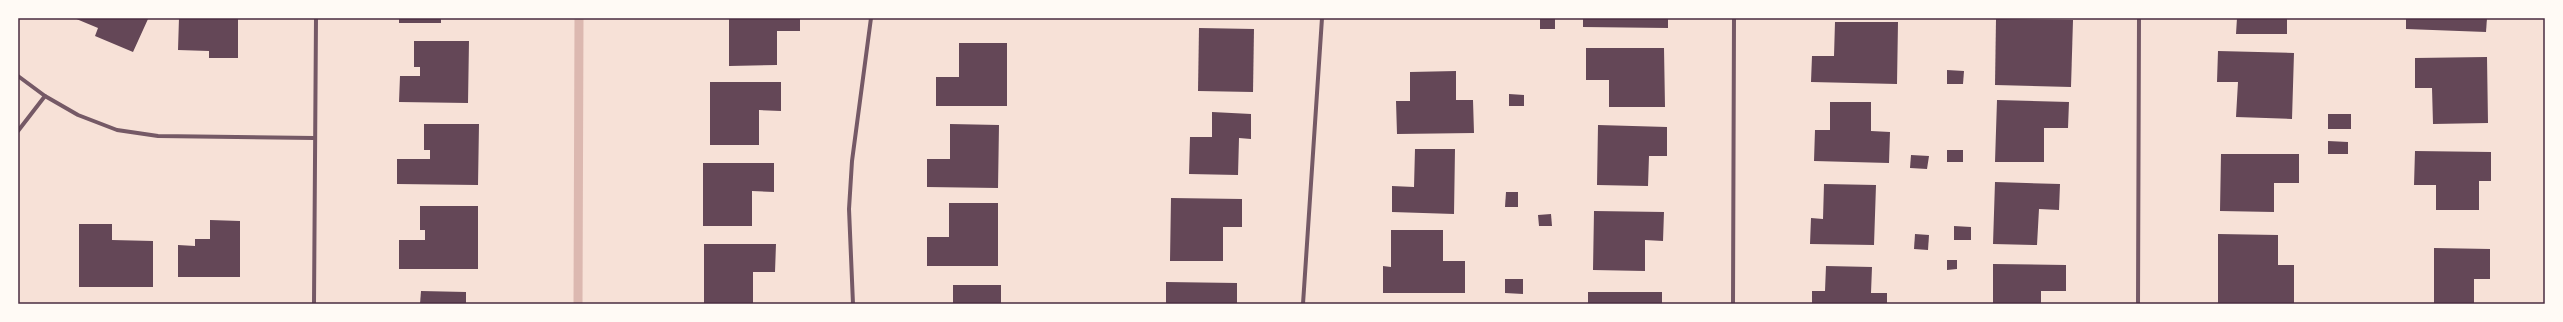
<svg xmlns="http://www.w3.org/2000/svg" width="2563" height="322" viewBox="0 0 2563 322" font-family="Overpass,sans-serif">
<style>
.lines{fill:none;stroke-linecap:round;stroke-linejoin:round}
.stream{stroke:#dcb8b0;stroke-width:9}
.building{fill:#644757}
.minor{stroke:#755966;stroke-width:4}
.neatline{fill:none;stroke:#4a2c40;stroke-width:1.5}
</style>
<rect width="100%" height="100%" fill="#f7e1d7"/>
<g class="lines">
<!-- stream -->
<polyline class="stream" points="578,304 579,18"/>
</g>
<!-- building -->
<g class="building">
<polygon points="74,18 146,18 148,19 133,52 95,36 98,28"/>
<polygon points="179,18 238,18 238,58 209,58 209,51 178,50"/>
<rect x="399" y="18" width="42" height="5"/>
<polygon points="729,18 800,18 800,31 777,31 777,65 729,66"/>
<rect x="1540" y="18" width="15" height="11"/>
<polygon points="1583,18 1668,18 1668,28 1583,27"/>
<polygon points="2237,18 2287,18 2287,34 2236,34"/>
<polygon points="2406,18 2487,18 2486,32 2406,29"/>
<polygon points="1996,19 2073,20 2071,87 1995,85"/>
<polygon points="1835,22 1898,22 1897,84 1811,82 1812,56 1834,56"/>
<polygon points="1199,28 1254,29 1253,92 1198,91"/>
<polygon points="414,41 469,41 468,103 399,102 400,76 420,76 420,67 414,67"/>
<polygon points="959,43 1007,43 1007,106 936,106 936,77 959,77"/>
<polygon points="1586,48 1664,48 1665,107 1609,107 1609,80 1586,80"/>
<polygon points="2218,51 2294,53 2292,119 2236,117 2238,82 2217,82"/>
<polygon points="2487,57 2488,123 2433,124 2432,88 2415,88 2415,58"/>
<polygon points="1947,70 1964,71 1963,84 1947,84"/>
<polygon points="1456,71 1456,100 1473,100 1474,133 1397,134 1396,101 1410,101 1410,72"/>
<polygon points="710,82 781,82 781,111 759,110 759,145 710,145"/>
<polygon points="1509,94 1524,95 1524,106 1509,106"/>
<polygon points="1997,100 2069,102 2068,128 2044,128 2044,162 1995,162"/>
<polygon points="1830,102 1871,102 1871,131 1890,132 1889,163 1814,161 1815,130 1830,130"/>
<polygon points="1212,112 1251,114 1251,139 1239,138 1238,175 1189,174 1190,137 1212,137"/>
<rect x="2328" y="114" width="23" height="15"/>
<polygon points="424,124 479,124 478,185 397,184 397,159 430,159 430,150 424,150"/>
<polygon points="950,124 999,125 998,188 927,187 927,159 950,159"/>
<polygon points="1598,125 1667,127 1667,156 1649,156 1648,186 1597,185"/>
<polygon points="2328,141 2348,142 2348,154 2328,154"/>
<polygon points="1415,149 1455,149 1454,214 1392,212 1392,186 1414,187"/>
<rect x="1947" y="150" width="16" height="12"/>
<polygon points="2415,151 2491,152 2491,181 2479,181 2479,210 2436,210 2436,185 2414,185"/>
<polygon points="2221,154 2299,154 2299,183 2274,183 2274,212 2220,211"/>
<polygon points="1911,155 1929,156 1927,169 1910,168"/>
<polygon points="703,163 774,163 774,192 752,191 752,226 703,226"/>
<polygon points="1995,182 2060,184 2059,210 2039,209 2037,245 1993,244"/>
<polygon points="1824,184 1876,185 1874,245 1810,244 1811,218 1823,219"/>
<polygon points="1506,192 1518,192 1518,207 1505,207"/>
<polygon points="1171,198 1242,199 1242,227 1223,227 1223,261 1170,261"/>
<polygon points="949,203 998,203 998,266 927,266 927,237 949,237"/>
<polygon points="420,206 478,206 478,269 399,269 399,240 425,240 425,230 420,230"/>
<polygon points="1594,211 1664,212 1663,241 1645,240 1645,271 1593,270"/>
<polygon points="1551,214 1552,226 1539,226 1538,215"/>
<polygon points="210,220 240,221 240,277 178,277 178,245 195,246 195,239 210,239"/>
<polygon points="79,224 112,224 112,240 153,241 153,287 79,287"/>
<polygon points="1954,226 1971,227 1971,240 1954,240"/>
<polygon points="1391,230 1443,230 1443,261 1465,261 1465,293 1383,293 1383,266 1391,267"/>
<polygon points="1915,234 1929,235 1928,250 1914,249"/>
<polygon points="2218,234 2278,235 2278,265 2294,265 2294,304 2218,304"/>
<polygon points="704,244 776,244 775,272 753,272 753,304 704,304"/>
<polygon points="2434,248 2490,249 2490,279 2474,279 2474,304 2434,304"/>
<polygon points="1947,260 1957,260 1957,269 1947,270"/>
<polygon points="1993,264 2066,265 2066,291 2041,291 2041,304 1993,304"/>
<polygon points="1826,266 1872,267 1871,293 1887,293 1887,304 1812,304 1812,291 1825,291"/>
<polygon points="1505,279 1523,279 1523,294 1505,293"/>
<polygon points="1166,282 1237,283 1237,304 1166,304"/>
<rect x="953" y="285" width="48" height="19"/>
<polygon points="421,291 466,292 466,304 420,304"/>
<rect x="1588" y="292" width="74" height="12"/>
</g>
<g class="lines">
<!-- minor -->
<g class="minor">
<polyline points="18,76 45,96 78,115 117,130 158,136 314,138"/>
<polyline points="18,131 45,96"/>
<polyline points="314,304 316,18"/>
<polyline points="853,304 849,209 852,161 871,18"/>
<polyline points="1303,304 1322,18"/>
<polyline points="1733,304 1734,18"/>
<polyline points="2138,304 2139,18"/>
</g>
</g>
<!-- border -->
<rect width="2563" height="322" fill="none" stroke="#fffaf5" stroke-width="38"/>
<rect x="19" y="19" width="2525" height="284" class="neatline"/>
</svg>
